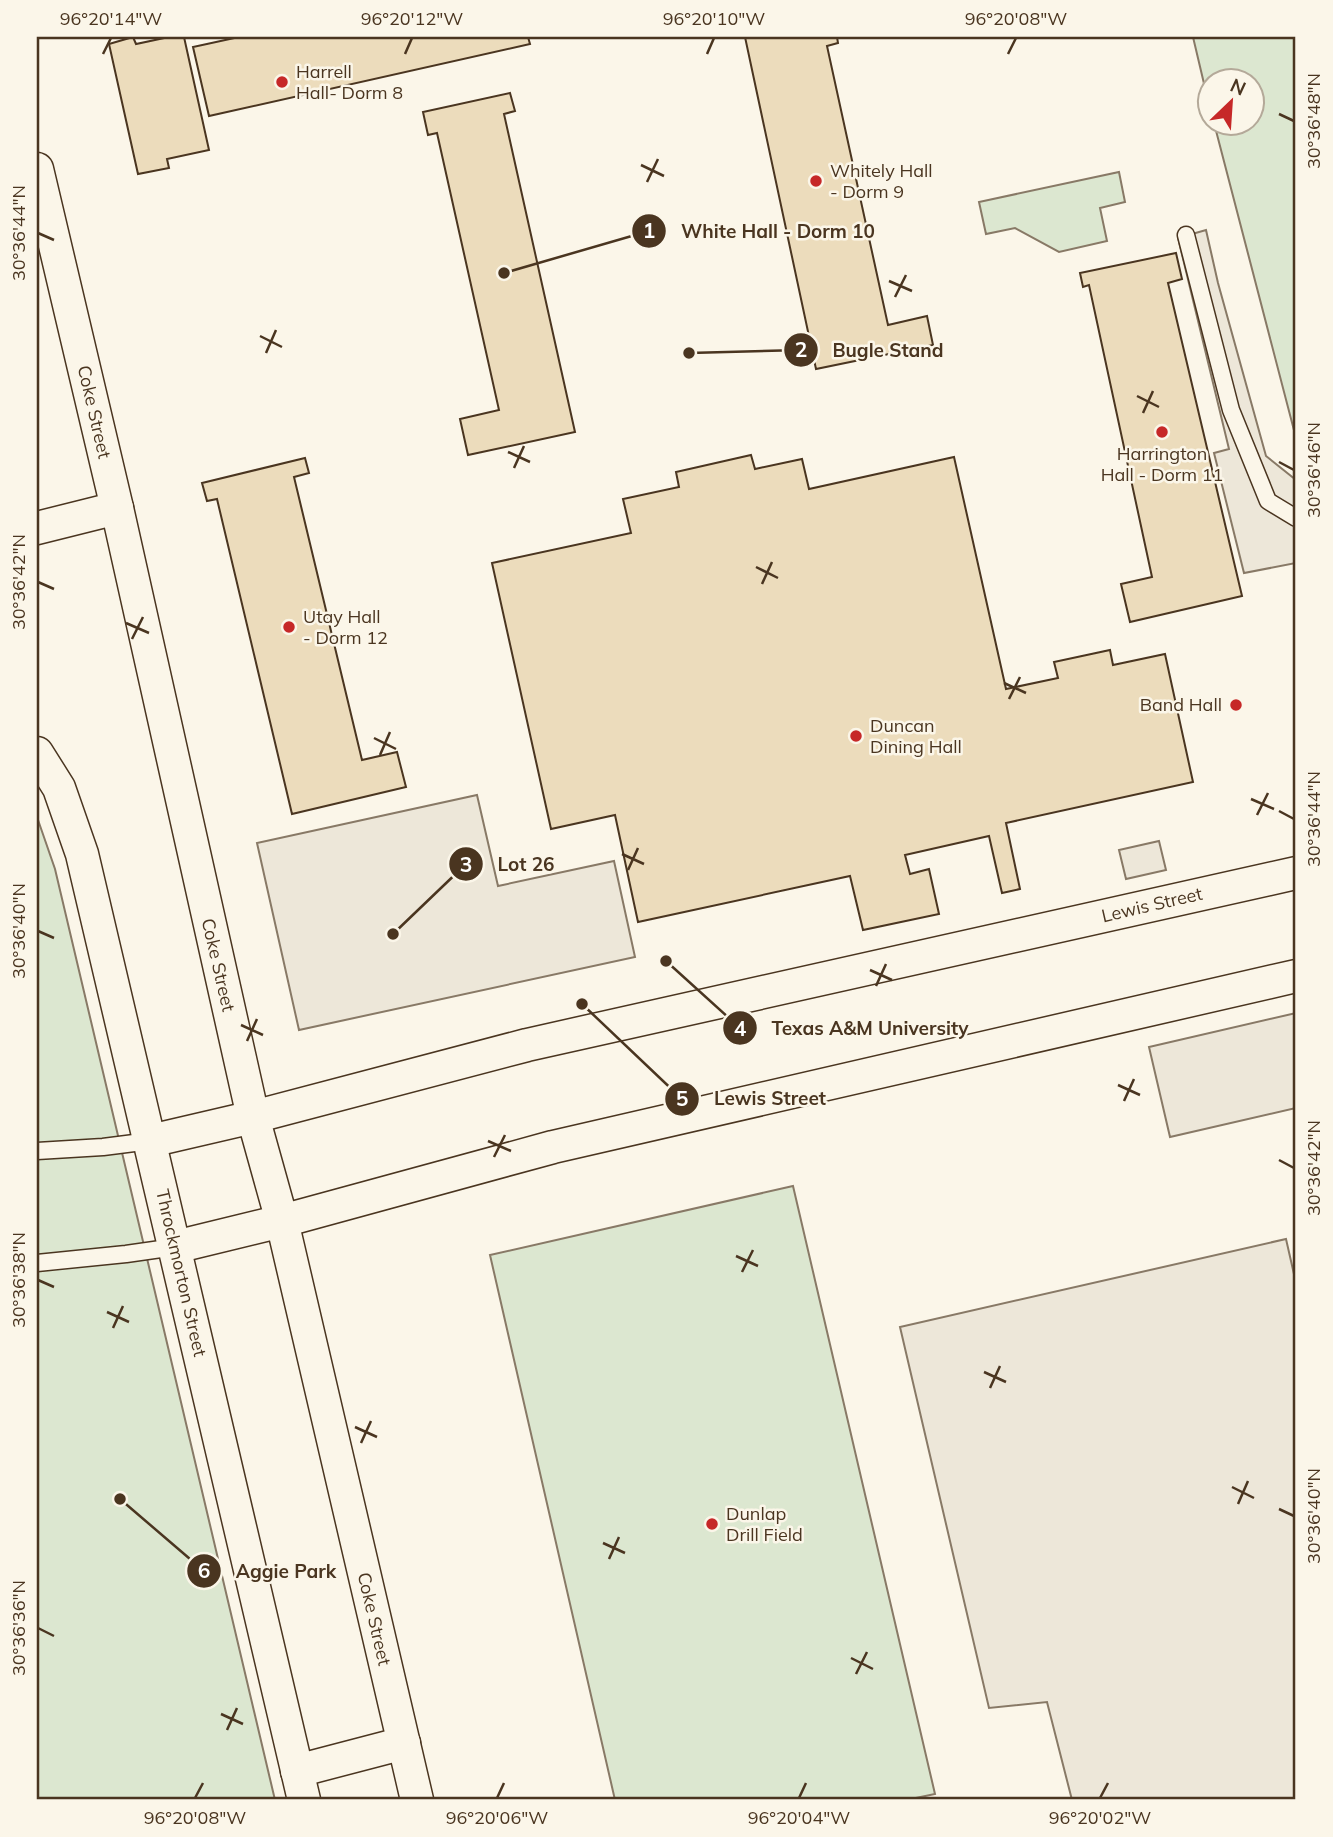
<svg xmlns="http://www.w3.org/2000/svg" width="1333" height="1837" viewBox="0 0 1333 1837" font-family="Mulish,sans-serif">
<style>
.green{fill:#dce7d0;stroke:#887966;stroke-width:2}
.parking{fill:#ede7d9;stroke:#887966;stroke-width:2}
.building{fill:#ecdcbc;stroke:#4a3520;stroke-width:2}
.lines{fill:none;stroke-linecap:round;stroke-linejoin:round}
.lane-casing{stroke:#4a3520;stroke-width:19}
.street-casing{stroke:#4a3520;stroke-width:35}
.lane{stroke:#fbf6e9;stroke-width:16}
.street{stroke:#fbf6e9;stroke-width:32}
.ticks{fill:none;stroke:#4a3520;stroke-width:2.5}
.poi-dot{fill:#c62828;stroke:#fbf6e9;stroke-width:2.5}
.labels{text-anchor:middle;stroke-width:5;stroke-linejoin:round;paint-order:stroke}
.poi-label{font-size:18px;fill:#4a3520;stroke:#fbf6e9;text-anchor:start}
.street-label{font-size:18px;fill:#4a3520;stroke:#fbf6e9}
.leader{fill:none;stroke:#4a3520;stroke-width:2.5}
.callout-dot{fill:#4a3520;stroke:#fbf6e9;stroke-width:2.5}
.mark-label{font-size:21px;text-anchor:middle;font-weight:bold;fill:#fff}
.callout-label{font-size:19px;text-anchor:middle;font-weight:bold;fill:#4a3520;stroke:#fbf6e9;stroke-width:5;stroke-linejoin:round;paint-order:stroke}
.neatline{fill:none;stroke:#4a3520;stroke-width:2.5}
.ticks-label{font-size:18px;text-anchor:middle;fill:#4a3520}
</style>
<rect width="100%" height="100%" fill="#fbf6e9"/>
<!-- green -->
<g class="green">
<polygon points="1193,37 1296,37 1296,438 1214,123 1252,122 1252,80 1210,80 1210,109"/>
<polygon points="1119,172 1125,202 1100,208 1107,241 1059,252 1015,228 986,234 979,202"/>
<polygon points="37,817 55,869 275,1800 37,1800"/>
<polygon points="793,1186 935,1794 906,1800 615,1800 490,1255"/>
</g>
<!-- parking -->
<g class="parking">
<polygon points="1206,230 1218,283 1266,456 1296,480 1296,563 1244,573 1214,453 1229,449 1178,238"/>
<polygon points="477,795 498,886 614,861 635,957 299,1030 257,843"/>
<polygon points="1159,841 1166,870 1126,879 1119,850"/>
<polygon points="1296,1013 1296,1108 1170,1137 1149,1047"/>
<polygon points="1286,1239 1296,1283 1296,1800 1072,1800 1047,1702 989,1708 900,1327"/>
</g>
<!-- building -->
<g class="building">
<polygon points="133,37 136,44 169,37 184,37 209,150 167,159 169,168 138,174 109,44"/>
<polygon points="239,37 528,37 530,44 209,116 193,47"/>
<polygon points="745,37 837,37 838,43 827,46 888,325 927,316 933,345 816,369"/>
<polygon points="510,93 515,111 504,114 575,432 468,455 460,419 499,410 437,133 428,135 423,112"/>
<polygon points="1176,253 1182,279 1168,283 1242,596 1130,622 1121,584 1152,577 1089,285 1083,287 1080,273"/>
<polygon points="751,455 755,469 802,459 809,489 954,457 1006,689 1058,678 1054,662 1110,650 1113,665 1165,654 1193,782 1006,823 1020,889 1002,893 989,836 905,855 910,874 929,869 939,914 863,930 850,876 638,922 615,815 551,829 492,563 631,533 623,499 679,487 676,472"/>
<polygon points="305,458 309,473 294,477 362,760 397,752 406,787 292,814 217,499 207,501 202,483"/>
</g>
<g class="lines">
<defs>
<g id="lane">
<polyline points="1186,235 1231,410 1268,501 1296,518"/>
<polyline points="37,1151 103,1147 150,1141"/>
<polyline points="37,1263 126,1254 175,1247"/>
</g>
<g id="street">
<polyline points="37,169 117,508 253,1117 282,1221 417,1800"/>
<polyline points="37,528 117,508"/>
<polyline points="37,753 59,788 82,854 304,1800"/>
<polyline points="150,1141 253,1117 527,1045 1296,873"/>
<polyline points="175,1247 282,1221 553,1147 1296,976"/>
<polyline points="297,1771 404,1743"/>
</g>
</defs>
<!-- lane casing -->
<use href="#lane" class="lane-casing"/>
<!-- street casing -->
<use href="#street" class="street-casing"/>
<!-- lane -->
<use href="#lane" class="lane"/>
<!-- street -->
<use href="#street" class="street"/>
</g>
<!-- ticks -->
<path class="ticks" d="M 103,54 L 111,38M 405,54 L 412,38M 707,54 L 714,38M 1008,54 L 1016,38M 1279,114 L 1294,121M 641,165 L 664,176M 647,182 L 658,159M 38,233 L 54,240M 889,281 L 912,291M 895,297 L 906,275M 260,336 L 282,347M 266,353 L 276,330M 1137,396 L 1159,407M 1143,413 L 1153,391M 508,452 L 530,462M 1279,462 L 1294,470M 514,468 L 524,446M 756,567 L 778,578M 38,582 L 54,589M 762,584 L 772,562M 126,623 L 149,633M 132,639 L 143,617M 1004,683 L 1026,693M 1009,699 L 1020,677M 374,738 L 396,749M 380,755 L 390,732M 1251,799 L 1274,809M 1279,811 L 1294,819M 1257,815 L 1268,793M 622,854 L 644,864M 628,870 L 638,848M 38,931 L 54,938M 870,970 L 892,980M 876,986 L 886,964M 241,1025 L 263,1035M 247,1041 L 257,1019M 1118,1085 L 1140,1095M 1124,1101 L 1134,1079M 488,1141 L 511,1151M 494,1157 L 505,1135M 1279,1160 L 1294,1168M 736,1256 L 758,1266M 742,1272 L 753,1250M 38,1280 L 54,1287M 107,1312 L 129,1322M 113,1328 L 123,1306M 984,1372 L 1006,1382M 990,1388 L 1000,1366M 355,1427 L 377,1437M 361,1443 L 371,1421M 1232,1487 L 1254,1498M 1238,1504 L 1248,1481M 1279,1509 L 1294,1516M 603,1543 L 625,1553M 609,1559 L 619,1537M 38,1628 L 54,1636M 851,1658 L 873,1669M 856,1674 L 867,1652M 221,1714 L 243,1724M 227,1730 L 237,1708M 195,1798 L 203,1783M 497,1798 L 504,1783M 799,1798 L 806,1783M 1100,1798 L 1108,1783"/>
<!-- markers -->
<g class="poi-dot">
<circle cx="282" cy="82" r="7"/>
<circle cx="816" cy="181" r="7"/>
<circle cx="1162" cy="432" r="7"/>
<circle cx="289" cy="627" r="7"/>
<circle cx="1236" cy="705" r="7"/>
<circle cx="856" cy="736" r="7"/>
<circle cx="712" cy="1524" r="7"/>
</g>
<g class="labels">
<!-- poi labels -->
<g class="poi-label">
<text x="296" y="78">Harrell<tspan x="296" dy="21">Hall- Dorm 8</tspan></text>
<text x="830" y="177">Whitely Hall<tspan x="830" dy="21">- Dorm 9</tspan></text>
<text x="1162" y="460" text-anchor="middle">Harrington<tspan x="1162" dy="21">Hall - Dorm 11</tspan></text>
<text x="303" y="623">Utay Hall<tspan x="303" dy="21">- Dorm 12</tspan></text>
<text x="1222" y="711" text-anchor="end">Band Hall</text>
<text x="870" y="732">Duncan<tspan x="870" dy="21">Dining Hall</tspan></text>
<text x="726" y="1520">Dunlap<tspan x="726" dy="21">Drill Field</tspan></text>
</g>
<!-- street labels -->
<g class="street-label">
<text transform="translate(94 412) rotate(77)" y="6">Coke Street</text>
<text transform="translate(1152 905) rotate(-13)" y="6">Lewis Street</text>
<text transform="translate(218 965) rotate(77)" y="6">Coke Street</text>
<text transform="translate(181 1273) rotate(77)" y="6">Throckmorton Street</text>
<text transform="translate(374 1619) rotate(77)" y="6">Coke Street</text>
</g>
</g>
<!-- callouts -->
<path class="leader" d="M504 273L649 231M689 353L801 350M393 934L466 864M666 961L740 1028M582 1004L682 1099M120 1499L204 1571"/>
<g class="callout-dot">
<circle cx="504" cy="273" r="7"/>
<circle cx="689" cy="353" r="7"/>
<circle cx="393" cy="934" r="7"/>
<circle cx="666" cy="961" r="7"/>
<circle cx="582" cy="1004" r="7"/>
<circle cx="120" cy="1499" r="7"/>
<circle cx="649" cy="231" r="18"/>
<circle cx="801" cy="350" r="18"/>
<circle cx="466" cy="864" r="18"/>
<circle cx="740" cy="1028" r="18"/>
<circle cx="682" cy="1099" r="18"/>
<circle cx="204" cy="1571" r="18"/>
</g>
<g class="mark-label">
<text x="649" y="238">1</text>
<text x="801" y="357">2</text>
<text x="466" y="872">3</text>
<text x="740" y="1036">4</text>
<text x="682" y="1106">5</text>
<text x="204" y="1578">6</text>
</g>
<g class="callout-label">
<text x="778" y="238">White Hall - Dorm 10</text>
<text x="888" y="357">Bugle Stand</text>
<text x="526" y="871">Lot 26</text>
<text x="870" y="1035">Texas A&amp;M University</text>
<text x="770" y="1105">Lewis Street</text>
<text x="286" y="1578">Aggie Park</text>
</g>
<!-- border -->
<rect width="1333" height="1837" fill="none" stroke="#fbf6e9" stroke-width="77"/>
<!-- north arrow -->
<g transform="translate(1231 102) rotate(25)"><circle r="33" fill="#fbf6e9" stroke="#b4a999" stroke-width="2"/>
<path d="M0-5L12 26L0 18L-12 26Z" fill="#c62828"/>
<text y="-10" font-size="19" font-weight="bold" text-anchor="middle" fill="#4a3520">N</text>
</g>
<rect x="38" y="38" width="1256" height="1760" class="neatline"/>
<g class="ticks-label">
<text x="111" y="25">96°20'14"W</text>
<text x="412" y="25">96°20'12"W</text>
<text x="714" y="25">96°20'10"W</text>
<text x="1016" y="25">96°20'08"W</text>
<text transform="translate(1314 121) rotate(-90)" y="6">30°36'48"N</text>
<text transform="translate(19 233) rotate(-90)" y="6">30°36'44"N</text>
<text transform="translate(1314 470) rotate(-90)" y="6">30°36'46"N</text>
<text transform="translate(19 582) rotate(-90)" y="6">30°36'42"N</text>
<text transform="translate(1314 819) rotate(-90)" y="6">30°36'44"N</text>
<text transform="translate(19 931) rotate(-90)" y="6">30°36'40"N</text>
<text transform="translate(1314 1168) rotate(-90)" y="6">30°36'42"N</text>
<text transform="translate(19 1280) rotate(-90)" y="6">30°36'38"N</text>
<text transform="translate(1314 1516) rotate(-90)" y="6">30°36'40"N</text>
<text transform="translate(19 1628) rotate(-90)" y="6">30°36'36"N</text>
<text x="195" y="1824">96°20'08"W</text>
<text x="497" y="1824">96°20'06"W</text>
<text x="799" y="1824">96°20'04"W</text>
<text x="1100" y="1824">96°20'02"W</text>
</g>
</svg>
